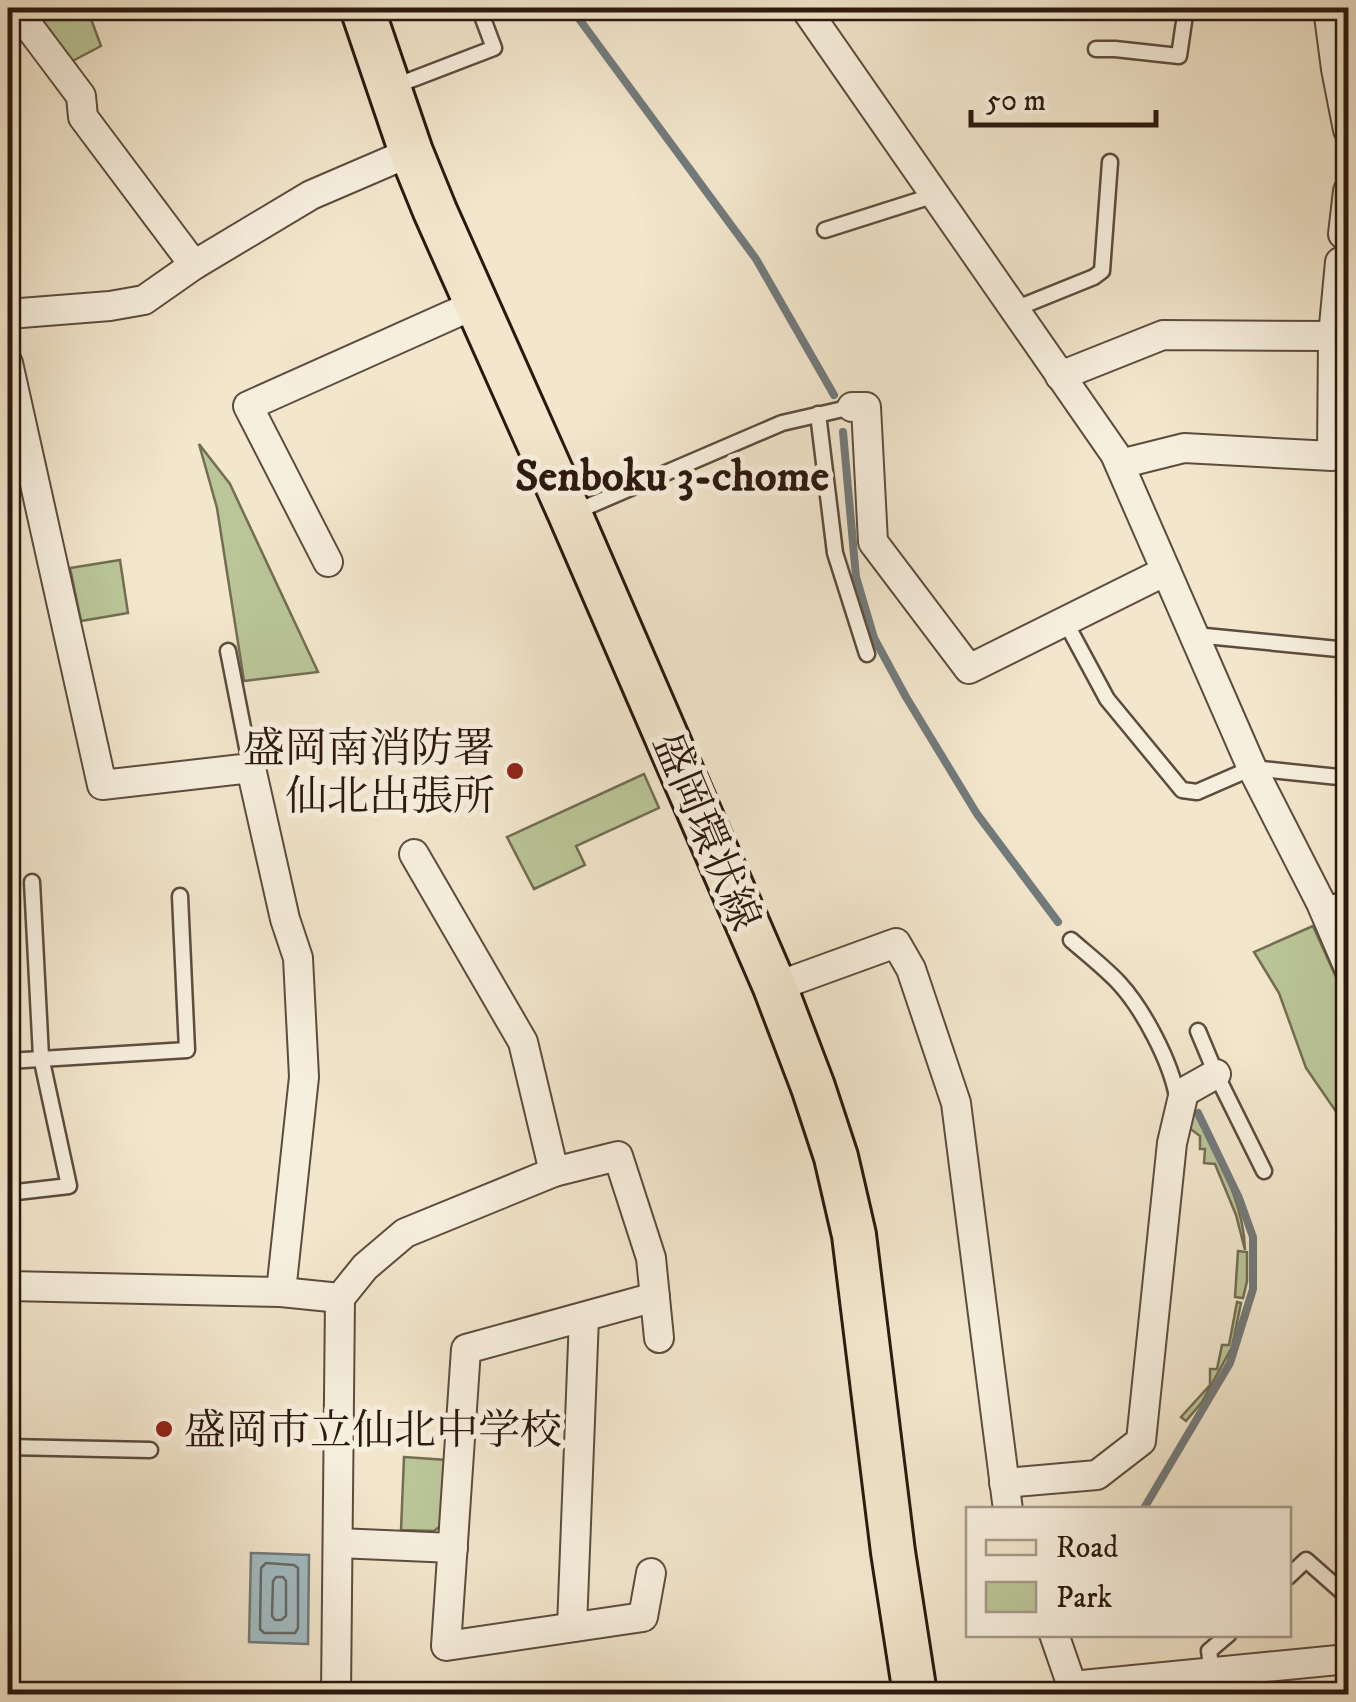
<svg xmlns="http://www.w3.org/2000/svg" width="1356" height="1702" viewBox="0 0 1356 1702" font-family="'IM FELL DW Pica','Noto Serif JP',serif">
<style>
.green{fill:#bac598;stroke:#726e53;stroke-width:2.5}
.water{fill:#a2bcc3;stroke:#727a7b;stroke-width:2.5}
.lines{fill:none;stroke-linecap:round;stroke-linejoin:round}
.shore{stroke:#666a68;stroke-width:2.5}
.stream{stroke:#727a7b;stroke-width:8}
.service-casing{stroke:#5d4c3e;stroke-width:19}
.minor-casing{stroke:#5d4c3e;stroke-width:32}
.primary-casing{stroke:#2b180e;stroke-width:48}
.service{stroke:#f7efde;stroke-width:14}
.minor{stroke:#f7efde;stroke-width:28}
.primary{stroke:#f2e6cc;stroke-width:42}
.poi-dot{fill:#8f2418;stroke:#f7efde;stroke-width:4}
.labels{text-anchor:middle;stroke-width:10;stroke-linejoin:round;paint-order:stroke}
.poi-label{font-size:42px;fill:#2b180e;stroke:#f7efde;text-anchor:end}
.street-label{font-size:42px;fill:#2b180e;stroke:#f7efde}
.neighbourhood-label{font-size:45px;font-weight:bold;fill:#2b180e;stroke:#f7efde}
</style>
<rect width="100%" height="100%" fill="#f2e6cc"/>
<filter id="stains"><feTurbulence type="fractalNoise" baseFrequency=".002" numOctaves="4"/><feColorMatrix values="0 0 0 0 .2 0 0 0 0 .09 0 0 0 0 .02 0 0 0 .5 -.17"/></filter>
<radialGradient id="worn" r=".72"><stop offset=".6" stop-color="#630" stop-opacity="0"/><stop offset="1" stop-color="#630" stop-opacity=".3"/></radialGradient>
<!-- green -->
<g class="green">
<polygon points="27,8 87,8 101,46 67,64"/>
<polygon points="199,444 230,484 318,672 244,681 217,508"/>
<polygon points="120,560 128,613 81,621 70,568"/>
<polygon points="644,774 659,808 576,846 585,865 534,889 507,837"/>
<polygon points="1313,926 1348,1004 1348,1129 1306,1068 1279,993 1254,952"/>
<path d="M 1192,1107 C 1214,1152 1244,1199 1245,1250 L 1236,1215 L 1215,1164 L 1204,1163 L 1205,1149 L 1200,1149 L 1200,1136 L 1184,1124 Z"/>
<polygon points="1238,1251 1247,1252 1247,1281 1243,1298 1235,1297"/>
<polygon points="1237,1302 1241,1303 1232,1347 1202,1402 1186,1421 1181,1417 1210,1385 1210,1369 1217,1369 1222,1345 1229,1345"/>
<polygon points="404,1457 447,1460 443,1524 434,1531 401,1530"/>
</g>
<!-- water -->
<polygon class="water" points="251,1553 309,1555 308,1644 249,1642"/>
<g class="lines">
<!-- shore -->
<g class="shore">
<polygon points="266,1563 294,1565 298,1568 298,1628 295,1633 264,1633 260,1629 261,1568"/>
<polygon points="276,1577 283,1577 286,1581 286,1616 281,1620 275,1620 272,1616 273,1581"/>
</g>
<!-- stream -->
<g class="stream">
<polyline points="571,8 756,259 834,395"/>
<polyline points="843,432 856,577 874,638 906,697 977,814 1058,922"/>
<polyline points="1143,1510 1230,1363 1253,1289 1253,1237 1239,1198 1198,1113"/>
</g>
<defs>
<g id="service">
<polyline points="1096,49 1115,49 1179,56 1186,8"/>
<polyline points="395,86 494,48 479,8"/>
<polyline points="825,230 935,195"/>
<polyline points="1015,309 1094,277 1102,271 1110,162"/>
<polyline points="818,414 835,553 867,654"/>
<polyline points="575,512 782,423 852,407"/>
<polyline points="1065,621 1107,699 1182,790 1197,792 1252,768 1348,778"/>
<polyline points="1195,635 1348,650"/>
<polyline points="228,651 251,768"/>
<polyline points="1321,903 1348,901"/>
<path d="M 1071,940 C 1087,954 1105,968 1119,983 C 1143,1009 1171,1062 1177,1097"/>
<polyline points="1198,1031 1216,1074 1264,1171"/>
<polyline points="8,1061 187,1050 180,896"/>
<polyline points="8,1193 69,1186 41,1057 32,882"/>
<polyline points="8,1447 150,1450"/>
<polyline points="1288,1577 1306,1560 1348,1597"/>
<polyline points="1212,1672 1209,1651 1229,1634"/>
</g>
<g id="minor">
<polyline points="15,8 81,96 83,117 194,265"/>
<polyline points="805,8 1115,454 1252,768 1321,903 1348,966"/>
<polyline points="1328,8 1336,69 1348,130"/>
<polyline points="1343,234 1348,191"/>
<polyline points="8,314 110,306 144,300 194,265 311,195 411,152"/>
<polyline points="8,363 102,785 251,768 285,919 298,958 304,1077 281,1292"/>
<polyline points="1060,376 1163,335 1333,336"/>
<polyline points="852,407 866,407 873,542 969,669 1166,571"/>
<polyline points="1120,464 1184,448 1332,456 1333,336 1340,262"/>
<polyline points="328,562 248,406 476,304"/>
<polyline points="775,987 896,943 911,969 956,1103 1008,1510"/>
<polyline points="554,1172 618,1156 651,1258 659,1338"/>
<polyline points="8,1286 281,1292 340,1298"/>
<polyline points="1004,1483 1097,1475 1141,1441 1172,1143 1184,1092 1216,1074"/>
<polyline points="338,1543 453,1548"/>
<polyline points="651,1573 643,1617 446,1646 466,1349 655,1297"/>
<polyline points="572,1627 584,1317"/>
<polyline points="1054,1634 1072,1686 1348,1659"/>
<polyline points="336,1694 340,1298 365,1267 405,1233 554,1172 523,1042 414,854"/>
</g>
<polyline id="primary" points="362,8 411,152 435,211 570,514 775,987 813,1087 836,1157 854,1235 893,1552 915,1694"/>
</defs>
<!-- service casing -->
<use href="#service" class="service-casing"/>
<!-- minor casing -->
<use href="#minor" class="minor-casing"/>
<!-- primary casing -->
<use href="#primary" class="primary-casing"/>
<!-- service -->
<use href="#service" class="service"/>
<!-- minor -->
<use href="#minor" class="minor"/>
<!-- primary -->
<use href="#primary" class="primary"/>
</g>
<!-- markers -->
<g class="poi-dot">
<circle cx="515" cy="771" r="10"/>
<circle cx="164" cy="1429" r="10"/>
</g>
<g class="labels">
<!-- poi labels -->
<g class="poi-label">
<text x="495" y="762">盛岡南消防署<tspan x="495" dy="48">仙北出張所</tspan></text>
<text x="184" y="1444" text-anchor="start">盛岡市立仙北中学校</text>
</g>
<!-- street labels -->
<g class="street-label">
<text transform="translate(708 831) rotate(67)" y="15">盛岡環状線</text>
</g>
<!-- neighbourhood labels -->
<g class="neighbourhood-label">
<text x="672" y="490">Senboku 3-chome</text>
</g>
</g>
<!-- margin -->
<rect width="1356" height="1702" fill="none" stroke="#f2e6cc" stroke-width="40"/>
<rect x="10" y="10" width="1336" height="1682" fill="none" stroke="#2b180e" stroke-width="5"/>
<rect x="20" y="20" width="1316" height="1662" fill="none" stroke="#2b180e" stroke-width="2.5"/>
<!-- legend -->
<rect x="966" y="1507" width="325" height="130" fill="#f7efde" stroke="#a5998b" stroke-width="2.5"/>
<rect x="986" y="1540" width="50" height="15" fill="#f2e6cc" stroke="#a5998b" stroke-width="2.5"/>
<text x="1056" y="1557" font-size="30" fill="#2b180e">Road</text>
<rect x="986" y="1582" width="50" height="30" fill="#bac598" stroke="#a5998b" stroke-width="2.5"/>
<text x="1056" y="1607" font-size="30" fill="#2b180e">Park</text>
<!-- scale -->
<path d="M971 110v15h185v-15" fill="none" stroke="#2b180e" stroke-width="5"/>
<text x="986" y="110" font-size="30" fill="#2b180e" stroke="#f7efde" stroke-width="8" paint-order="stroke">50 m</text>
<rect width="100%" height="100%" filter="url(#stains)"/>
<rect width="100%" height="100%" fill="url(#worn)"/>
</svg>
